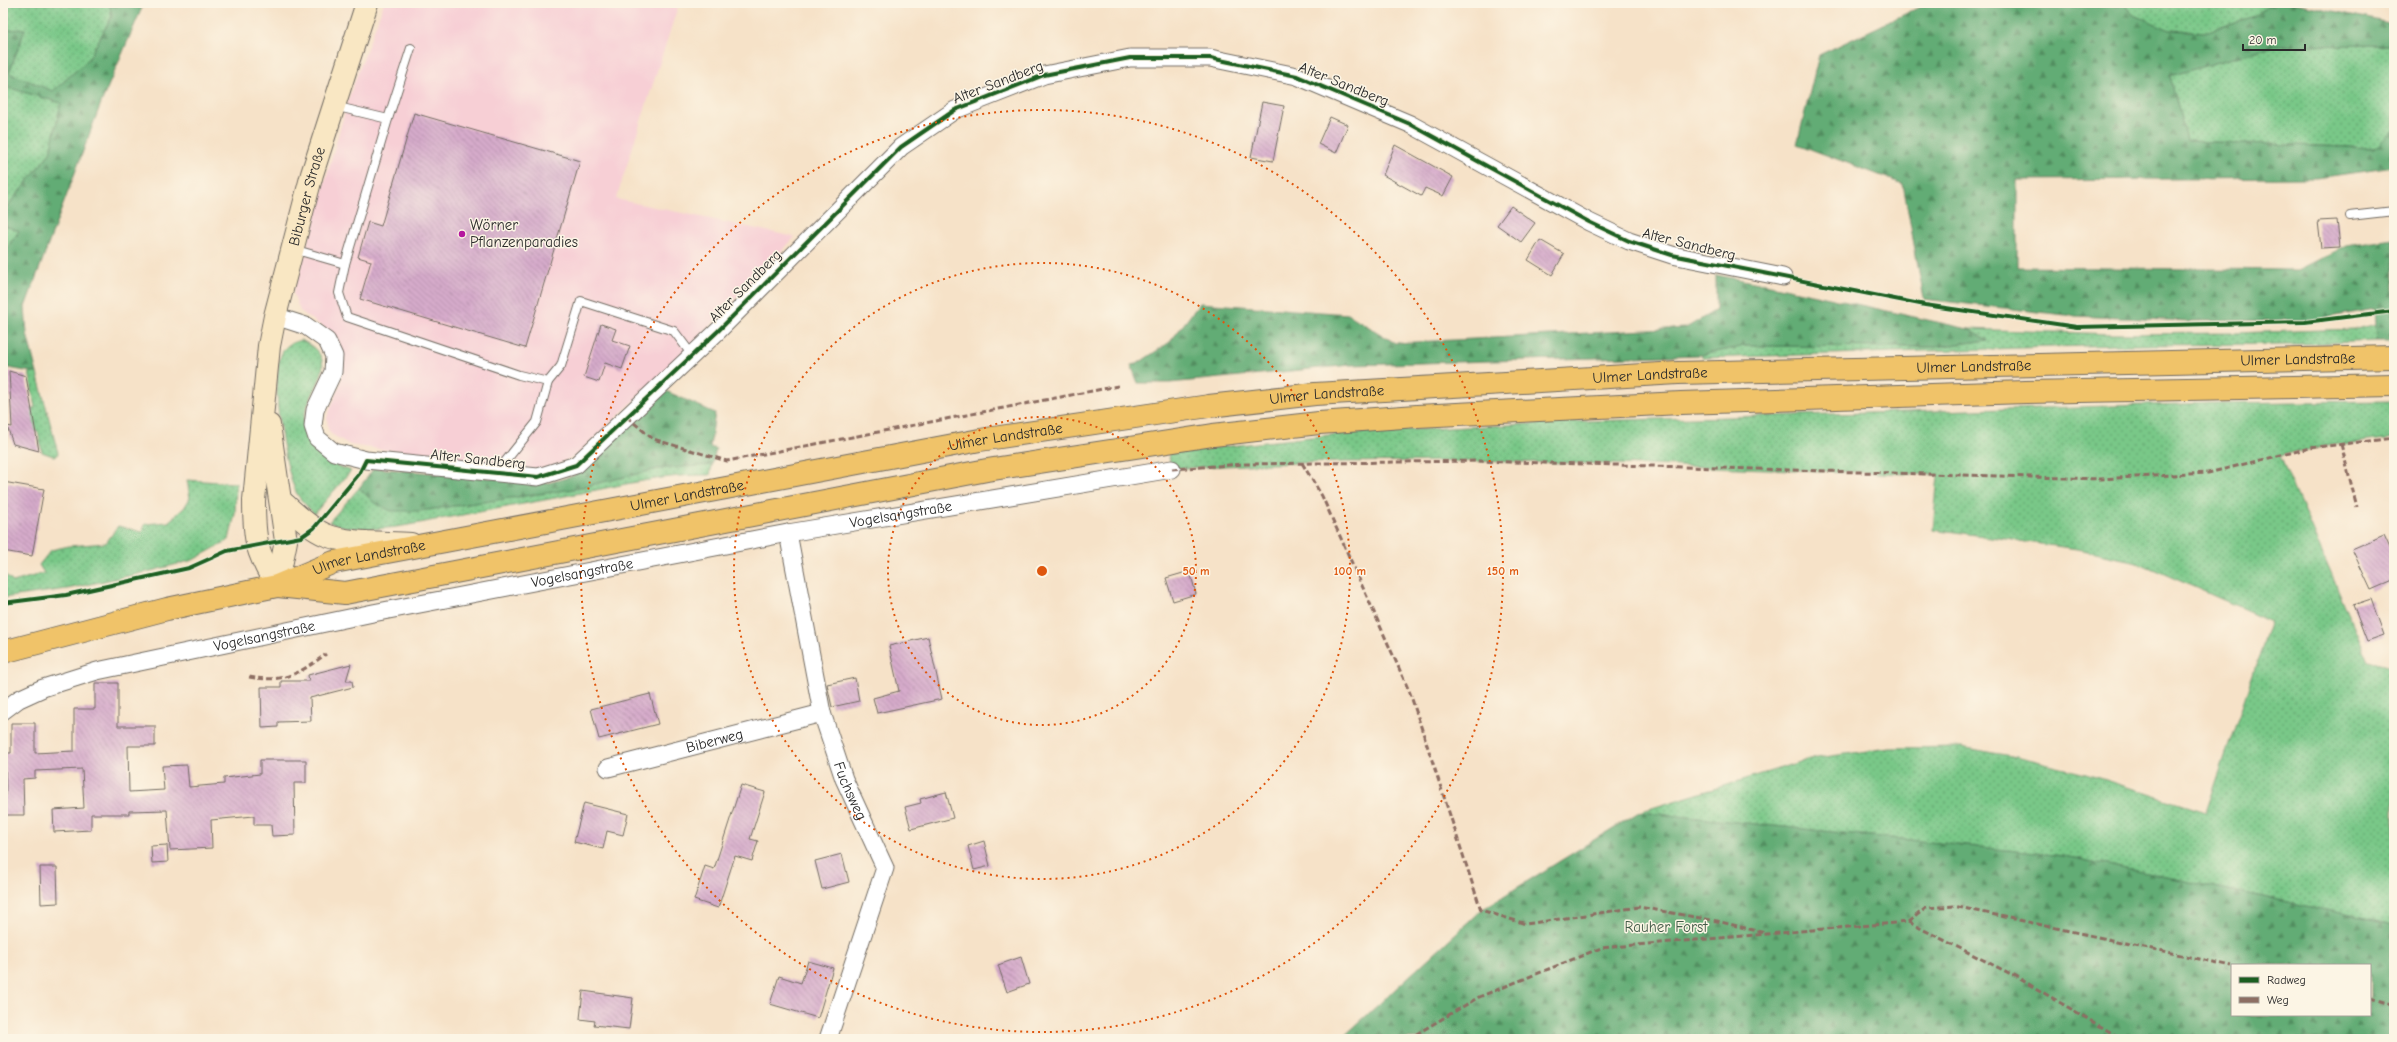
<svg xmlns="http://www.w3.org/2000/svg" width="2397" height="1042" viewBox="0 0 2397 1042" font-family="'Comic Neue',sans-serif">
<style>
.built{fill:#f7cfd5}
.grass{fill:url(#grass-dots);stroke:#527a5a}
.forest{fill:url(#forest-firs);stroke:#466c50;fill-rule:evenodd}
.building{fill:url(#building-back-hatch)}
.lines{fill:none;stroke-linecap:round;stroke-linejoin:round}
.lane-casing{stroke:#726b62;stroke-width:10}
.street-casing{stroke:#726b62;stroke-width:19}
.secondary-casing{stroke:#726b62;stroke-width:24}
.primary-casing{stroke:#726b62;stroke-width:24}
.lane{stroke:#fff;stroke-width:8}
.street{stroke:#fff;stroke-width:17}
.secondary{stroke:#f9e7c3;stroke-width:22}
.primary{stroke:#f0c369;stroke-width:22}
.quiet{stroke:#8d6e63;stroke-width:3;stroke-dasharray:6 3;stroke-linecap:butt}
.cycleway-casing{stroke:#fcf5e5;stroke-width:6}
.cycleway{stroke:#1b5e20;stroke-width:4}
.ring{fill:none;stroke:#df570e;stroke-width:2;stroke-dasharray:2 4}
.poi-dot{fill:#b5179e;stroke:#fcf5e5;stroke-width:1.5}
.labels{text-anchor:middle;stroke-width:3;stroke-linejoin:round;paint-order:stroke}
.street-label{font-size:15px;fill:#2b2b2b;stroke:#fcf5e5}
.poi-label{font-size:15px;fill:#2b2b2b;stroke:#fcf5e5;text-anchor:start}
.park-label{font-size:15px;fill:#425a47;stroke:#fcf5e5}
.centre{fill:#df570e;stroke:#fcf5e5;stroke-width:2}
.ring-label{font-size:12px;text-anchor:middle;font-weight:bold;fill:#df570e;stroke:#fcf5e5;stroke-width:3;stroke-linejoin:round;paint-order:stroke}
</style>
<defs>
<pattern id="grass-dots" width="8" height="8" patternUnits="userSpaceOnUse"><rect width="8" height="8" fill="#79c888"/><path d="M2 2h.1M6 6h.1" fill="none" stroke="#63a36f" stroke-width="1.8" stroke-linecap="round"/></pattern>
<pattern id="forest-firs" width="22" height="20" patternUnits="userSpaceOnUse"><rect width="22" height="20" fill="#62ac74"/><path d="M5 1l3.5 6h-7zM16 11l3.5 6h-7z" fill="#518c5f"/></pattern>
<pattern id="building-back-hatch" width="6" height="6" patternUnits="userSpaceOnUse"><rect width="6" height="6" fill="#d6abcb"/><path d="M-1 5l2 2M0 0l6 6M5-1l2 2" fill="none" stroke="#ae8ba5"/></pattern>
</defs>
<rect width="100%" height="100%" fill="#fcf5e5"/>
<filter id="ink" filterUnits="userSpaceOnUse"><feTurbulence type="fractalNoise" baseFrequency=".025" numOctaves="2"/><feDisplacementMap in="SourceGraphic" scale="8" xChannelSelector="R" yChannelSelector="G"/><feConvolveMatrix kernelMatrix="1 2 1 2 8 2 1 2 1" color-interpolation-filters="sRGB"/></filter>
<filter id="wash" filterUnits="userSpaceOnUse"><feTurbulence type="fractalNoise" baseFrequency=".012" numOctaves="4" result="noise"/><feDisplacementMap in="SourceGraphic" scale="16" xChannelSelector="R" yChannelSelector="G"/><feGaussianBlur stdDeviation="0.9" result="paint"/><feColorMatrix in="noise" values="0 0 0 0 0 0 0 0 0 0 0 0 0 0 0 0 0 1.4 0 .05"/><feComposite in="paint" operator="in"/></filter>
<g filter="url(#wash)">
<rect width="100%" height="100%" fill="#f6e2c8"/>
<!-- built -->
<polygon class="built" points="384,3 679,3 616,199 795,237 681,356 577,455 553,467 531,470 350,445 331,434 328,429 327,417 340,384 343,354 339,342 327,330 300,311 293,293 350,94"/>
<!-- grass -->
<g class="grass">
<polygon points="3,3 109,3 112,16 88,60 53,91 9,73 25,29 3,30"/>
<polygon points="2125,3 2270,3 2254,16 2205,32 2170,30 2132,14"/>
<polygon points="2394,45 2394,129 2375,148 2187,141 2170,76 2274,46"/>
<polygon points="3,86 61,103 50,153 7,207 3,205"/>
<polygon points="3,225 19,231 3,254"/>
<polygon points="2377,324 2377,341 2302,344 2117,345 1703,358 1701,355 1745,346 1935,347 1987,340 1968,329 2112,334 2234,333 2356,329"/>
<path d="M 301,340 C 364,370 264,410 323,458 C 330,464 342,467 351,471 L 314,514 C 308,507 300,500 296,492 C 284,466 268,375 283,351 C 287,344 294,342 301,340 Z"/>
<polygon points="29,371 37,373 58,453 56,457 42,452 38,432 32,431 31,408 35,408"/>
<path d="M 2394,401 L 2394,438 L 2310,448 L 2280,456 L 2369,661 L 2394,668 L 2394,924 L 2064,856 L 1639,812 L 1810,759 L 1889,748 L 1961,747 L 2016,757 L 2086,774 L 2206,812 L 2271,621 L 2137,562 L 2077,549 L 1933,529 L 1938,475 C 1683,467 1427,452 1172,469 L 1168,453 L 1347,433 L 1589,421 L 2217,403 Z"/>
<path d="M 693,465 L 712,465 L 710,475 C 668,474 627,484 586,492 C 541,501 496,509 451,517 C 411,524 368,537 329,522 L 359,488 L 373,502 L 419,511 L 573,489 L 658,469 Z"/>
<polygon points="187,480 236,483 235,514 229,540 193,560 151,571 67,589 3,598 3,573 13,582 44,573 39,565 51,550 69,546 106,543 118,526 142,532 145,524 168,522 184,508 190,498"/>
</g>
<!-- forest -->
<g class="forest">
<polygon points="109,3 144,3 101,103 25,307 27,334 37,373 3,367 3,254 19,231 3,225 3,205 8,206 50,153 61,103 3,86 3,30 25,29 9,73 53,91 88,60 112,16"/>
<polygon points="1928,3 2125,3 2132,14 2170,30 2205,32 2254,16 2270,3 2296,3 2394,24 2394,45 2274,46 2170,76 2187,141 2375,148 2394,129 2394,167 2317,178 2017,180 2017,267 2298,270 2346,246 2394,239 2394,341 2377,341 2375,309 2313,320 2189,321 2074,316 1924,299 1903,184 1797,144 1819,55"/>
<polygon points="1716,275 1775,286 1968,329 1988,340 1935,347 1745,346 1701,355 1351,365 1170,383 1138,383 1131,365 1137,364 1170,342 1200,303 1348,314 1395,343 1686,328 1716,310"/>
<polygon points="666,391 715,413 710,447 716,449 712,465 658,469 573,489 419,511 391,511 373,502 359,488 374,468 548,483 573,476"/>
<path d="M 1639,812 L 2064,856 L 2394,924 L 2394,1039 L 1341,1039 L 1481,910 ZM 2232,965 L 2370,965 L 2370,1015 L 2232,1015 Z"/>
</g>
<g id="blocks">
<!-- building -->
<g class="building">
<polygon points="1262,102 1284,106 1273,161 1251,157"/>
<polygon points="414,113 580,161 525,348 360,299 371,261 358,257 368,222 381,226"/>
<polygon points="1330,117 1348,125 1336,153 1318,144"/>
<polygon points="1395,145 1453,177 1443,196 1425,188 1421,196 1383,175"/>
<polygon points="1511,206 1535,223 1521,242 1497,225"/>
<polygon points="2337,220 2340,247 2321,248 2318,221"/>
<polygon points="1540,240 1564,254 1552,275 1528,260"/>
<polygon points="601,324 616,329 612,340 630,346 622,369 605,363 599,382 584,377"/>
<polygon points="9,371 26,376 39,451 13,444 7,426 12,427"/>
<polygon points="3,482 44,489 32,556 3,551"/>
<polygon points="2384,535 2394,557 2394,580 2371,590 2352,549"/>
<polygon points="1190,571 1196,594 1173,601 1166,578"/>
<polygon points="2371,599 2384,635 2367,641 2353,605"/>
<polygon points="928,637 942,699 877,713 873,698 899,691 889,646"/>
<polygon points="351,664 346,681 352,681 353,687 310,698 311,721 278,722 278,727 262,728 261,687 281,687 281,681 309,681 308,675"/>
<polygon points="855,678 859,701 832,707 827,684"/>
<polygon points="95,683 118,683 118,726 155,726 155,746 128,746 129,792 164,790 162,766 187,765 189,787 224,784 224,778 260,774 260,760 306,760 306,783 294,783 295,835 272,836 271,825 254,825 254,816 211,820 212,848 170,850 167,810 129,811 129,814 91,814 91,830 54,832 53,810 84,808 82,769 35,771 35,778 23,779 24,815 3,815 3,796 6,796 5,753 11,753 11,723 35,723 35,753 74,751 74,709 95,709"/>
<polygon points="650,694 658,724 599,739 591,709"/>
<polygon points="741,785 765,792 750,839 758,841 752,861 735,856 718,908 694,900 705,866 714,869"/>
<polygon points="946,792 953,818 911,829 905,807 921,803 920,799"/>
<polygon points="584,803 628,814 623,835 607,831 603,849 574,842"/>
<polygon points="984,841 990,866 974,870 968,846"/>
<polygon points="167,845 168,862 152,863 151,846"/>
<polygon points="842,854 849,882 822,889 815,861"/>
<polygon points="40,867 57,867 58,903 41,904"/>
<polygon points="1021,957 1029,984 1007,992 998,965"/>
<polygon points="808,961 833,968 818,1018 770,1004 779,976 801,983"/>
<polygon points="583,991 633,998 629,1029 594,1025 595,1021 580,1019"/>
</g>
</g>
</g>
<g filter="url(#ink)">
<use href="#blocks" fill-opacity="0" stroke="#726b62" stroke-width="1"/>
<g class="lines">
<defs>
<g id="lane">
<polyline points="334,106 388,119 345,264"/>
<polyline points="388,119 411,48"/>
<polyline points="2350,216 2394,211"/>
<polyline points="293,249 345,264 339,293 347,317 519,375 548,382 561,366 581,301 674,331 692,355"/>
<polyline points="496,473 537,422 548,382"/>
</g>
<g id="street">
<polyline points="275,316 306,326 327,341 334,356 333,372 315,410 313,426 317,438 334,452 366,460 538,477 576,465 718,331 901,147 955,110 1044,75 1130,58 1210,58 1297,76 1410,124 1589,222 1629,241 1672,255 1783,277"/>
<path id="s1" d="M 788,533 L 822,713 L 844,779 L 885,868 L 828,1039"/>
<path id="s2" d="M 3,711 L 19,699 L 43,688 L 97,671 L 373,613 L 788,533 L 1172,469"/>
<path id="s3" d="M 608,768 L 822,713"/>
</g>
<g id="secondary">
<polyline points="269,425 286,541 277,586"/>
<path d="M 282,502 C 295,513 309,528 326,535 C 348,544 386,542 411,544"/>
<path id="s4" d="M 277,586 C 256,552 254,540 254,500 L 269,346 L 275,316 L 312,174 L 367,3"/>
</g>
<g id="primary">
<polyline points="278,586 345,593 987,470 1213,435 1319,423 1417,416 1681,403 2026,392 2394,385"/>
<path id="s5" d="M 3,652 L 167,609 L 277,586 L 334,562 L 980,440 L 1209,406 L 1315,394 L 1678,373 L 2394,357"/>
</g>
</defs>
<!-- lane casing -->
<use href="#lane" class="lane-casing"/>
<!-- street casing -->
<use href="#street" class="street-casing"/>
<!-- secondary casing -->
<use href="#secondary" class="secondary-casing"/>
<!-- primary casing -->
<use href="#primary" class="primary-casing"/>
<!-- lane -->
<use href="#lane" class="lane"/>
<!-- street -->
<use href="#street" class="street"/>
<!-- secondary -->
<use href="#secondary" class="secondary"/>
<!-- primary -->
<use href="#primary" class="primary"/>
<!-- quiet -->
<g class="quiet">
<polyline points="627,417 653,439 727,461 1118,386"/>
<polyline points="2341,444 2357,507"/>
<polyline points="1302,463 1322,496 1410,693 1481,910 1526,924 1639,907 1717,921 1765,933"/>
<polyline points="1172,469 1244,464 1479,461 2100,479 2208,473 2310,448 2394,438"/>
<path d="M 249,677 C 284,683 299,674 326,654"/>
<polyline points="1908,922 1926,908 1954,906 2232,966"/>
<polyline points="2370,998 2394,1005"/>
<polyline points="1408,1039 1479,997 1601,948 1908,922 2015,976 2122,1039"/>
</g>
<defs>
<polyline id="cycleway" points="3,603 66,595 189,568 227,551 301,537 314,528 359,474 366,460 538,477 576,465 718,331 901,147 955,110 1044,75 1130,58 1210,58 1297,76 1410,124 1589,222 1629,241 1672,255 1925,305 2077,327 2305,322 2394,311"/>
</defs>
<!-- cycleway casing -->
<use href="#cycleway" class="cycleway-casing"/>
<!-- cycleway -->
<use href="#cycleway" class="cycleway"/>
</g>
</g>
<!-- distance rings -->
<g class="ring">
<circle cx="1042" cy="571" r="154"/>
<circle cx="1042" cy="571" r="308"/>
<circle cx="1042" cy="571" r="461"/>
</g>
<!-- markers -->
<circle class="poi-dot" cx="462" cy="234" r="4"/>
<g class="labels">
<!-- street labels -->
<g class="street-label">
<text transform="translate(998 82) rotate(-21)" y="5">Alter Sandberg</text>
<text transform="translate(1344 84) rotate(22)" y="5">Alter Sandberg</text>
<text dy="5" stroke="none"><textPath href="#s4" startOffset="400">Biburger Straße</textPath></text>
<text transform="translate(1689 244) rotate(14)" y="5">Alter Sandberg</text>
<text transform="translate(745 286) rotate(-45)" y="5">Alter Sandberg</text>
<text dy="5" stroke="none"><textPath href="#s5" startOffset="2323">Ulmer Landstraße</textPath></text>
<text dy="5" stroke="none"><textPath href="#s5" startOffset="1999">Ulmer Landstraße</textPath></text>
<text dy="5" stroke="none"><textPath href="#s5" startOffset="1675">Ulmer Landstraße</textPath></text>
<text dy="5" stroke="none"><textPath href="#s5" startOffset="1351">Ulmer Landstraße</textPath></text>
<text dy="5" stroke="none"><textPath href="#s5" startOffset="1027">Ulmer Landstraße</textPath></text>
<text transform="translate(478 459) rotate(6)" y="5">Alter Sandberg</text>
<text dy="5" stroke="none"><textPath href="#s5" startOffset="703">Ulmer Landstraße</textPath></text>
<text dy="5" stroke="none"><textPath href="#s2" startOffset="922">Vogelsangstraße</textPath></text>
<text dy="5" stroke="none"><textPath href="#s5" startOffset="379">Ulmer Landstraße</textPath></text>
<text dy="5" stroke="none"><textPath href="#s2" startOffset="598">Vogelsangstraße</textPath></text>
<text dy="5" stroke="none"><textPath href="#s2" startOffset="274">Vogelsangstraße</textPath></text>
<text dy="5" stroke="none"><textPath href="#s3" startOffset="110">Biberweg</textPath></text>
<text dy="5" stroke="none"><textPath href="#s1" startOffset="266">Fuchsweg</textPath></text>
</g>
<!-- poi labels -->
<g class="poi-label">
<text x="470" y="230">Wörner<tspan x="470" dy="17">Pflanzenparadies</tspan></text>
</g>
<!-- park labels -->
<g class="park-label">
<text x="1666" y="932">Rauher Forst</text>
</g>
</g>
<circle cx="1042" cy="571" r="6" class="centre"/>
<g class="ring-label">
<text x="1196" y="575">50 m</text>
<text x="1350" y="575">100 m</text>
<text x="1503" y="575">150 m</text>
</g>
<!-- margin -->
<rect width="2397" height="1042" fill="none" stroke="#fcf5e5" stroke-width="16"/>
<!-- legend -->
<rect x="2231" y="964" width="140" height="52" fill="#fcf5e5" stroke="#a8a49b"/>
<rect x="2239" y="977" width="20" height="6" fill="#1b5e20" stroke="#a8a49b"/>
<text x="2267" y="984" font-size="12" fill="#2b2b2b">Radweg</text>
<rect x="2239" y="997" width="20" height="6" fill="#8d6e63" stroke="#a8a49b"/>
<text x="2267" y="1004" font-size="12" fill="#2b2b2b">Weg</text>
<!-- scale -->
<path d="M2243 44v6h62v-6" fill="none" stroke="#2b2b2b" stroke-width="2"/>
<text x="2249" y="44" font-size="12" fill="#2b2b2b" stroke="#fcf5e5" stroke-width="3" paint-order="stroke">20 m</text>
</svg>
